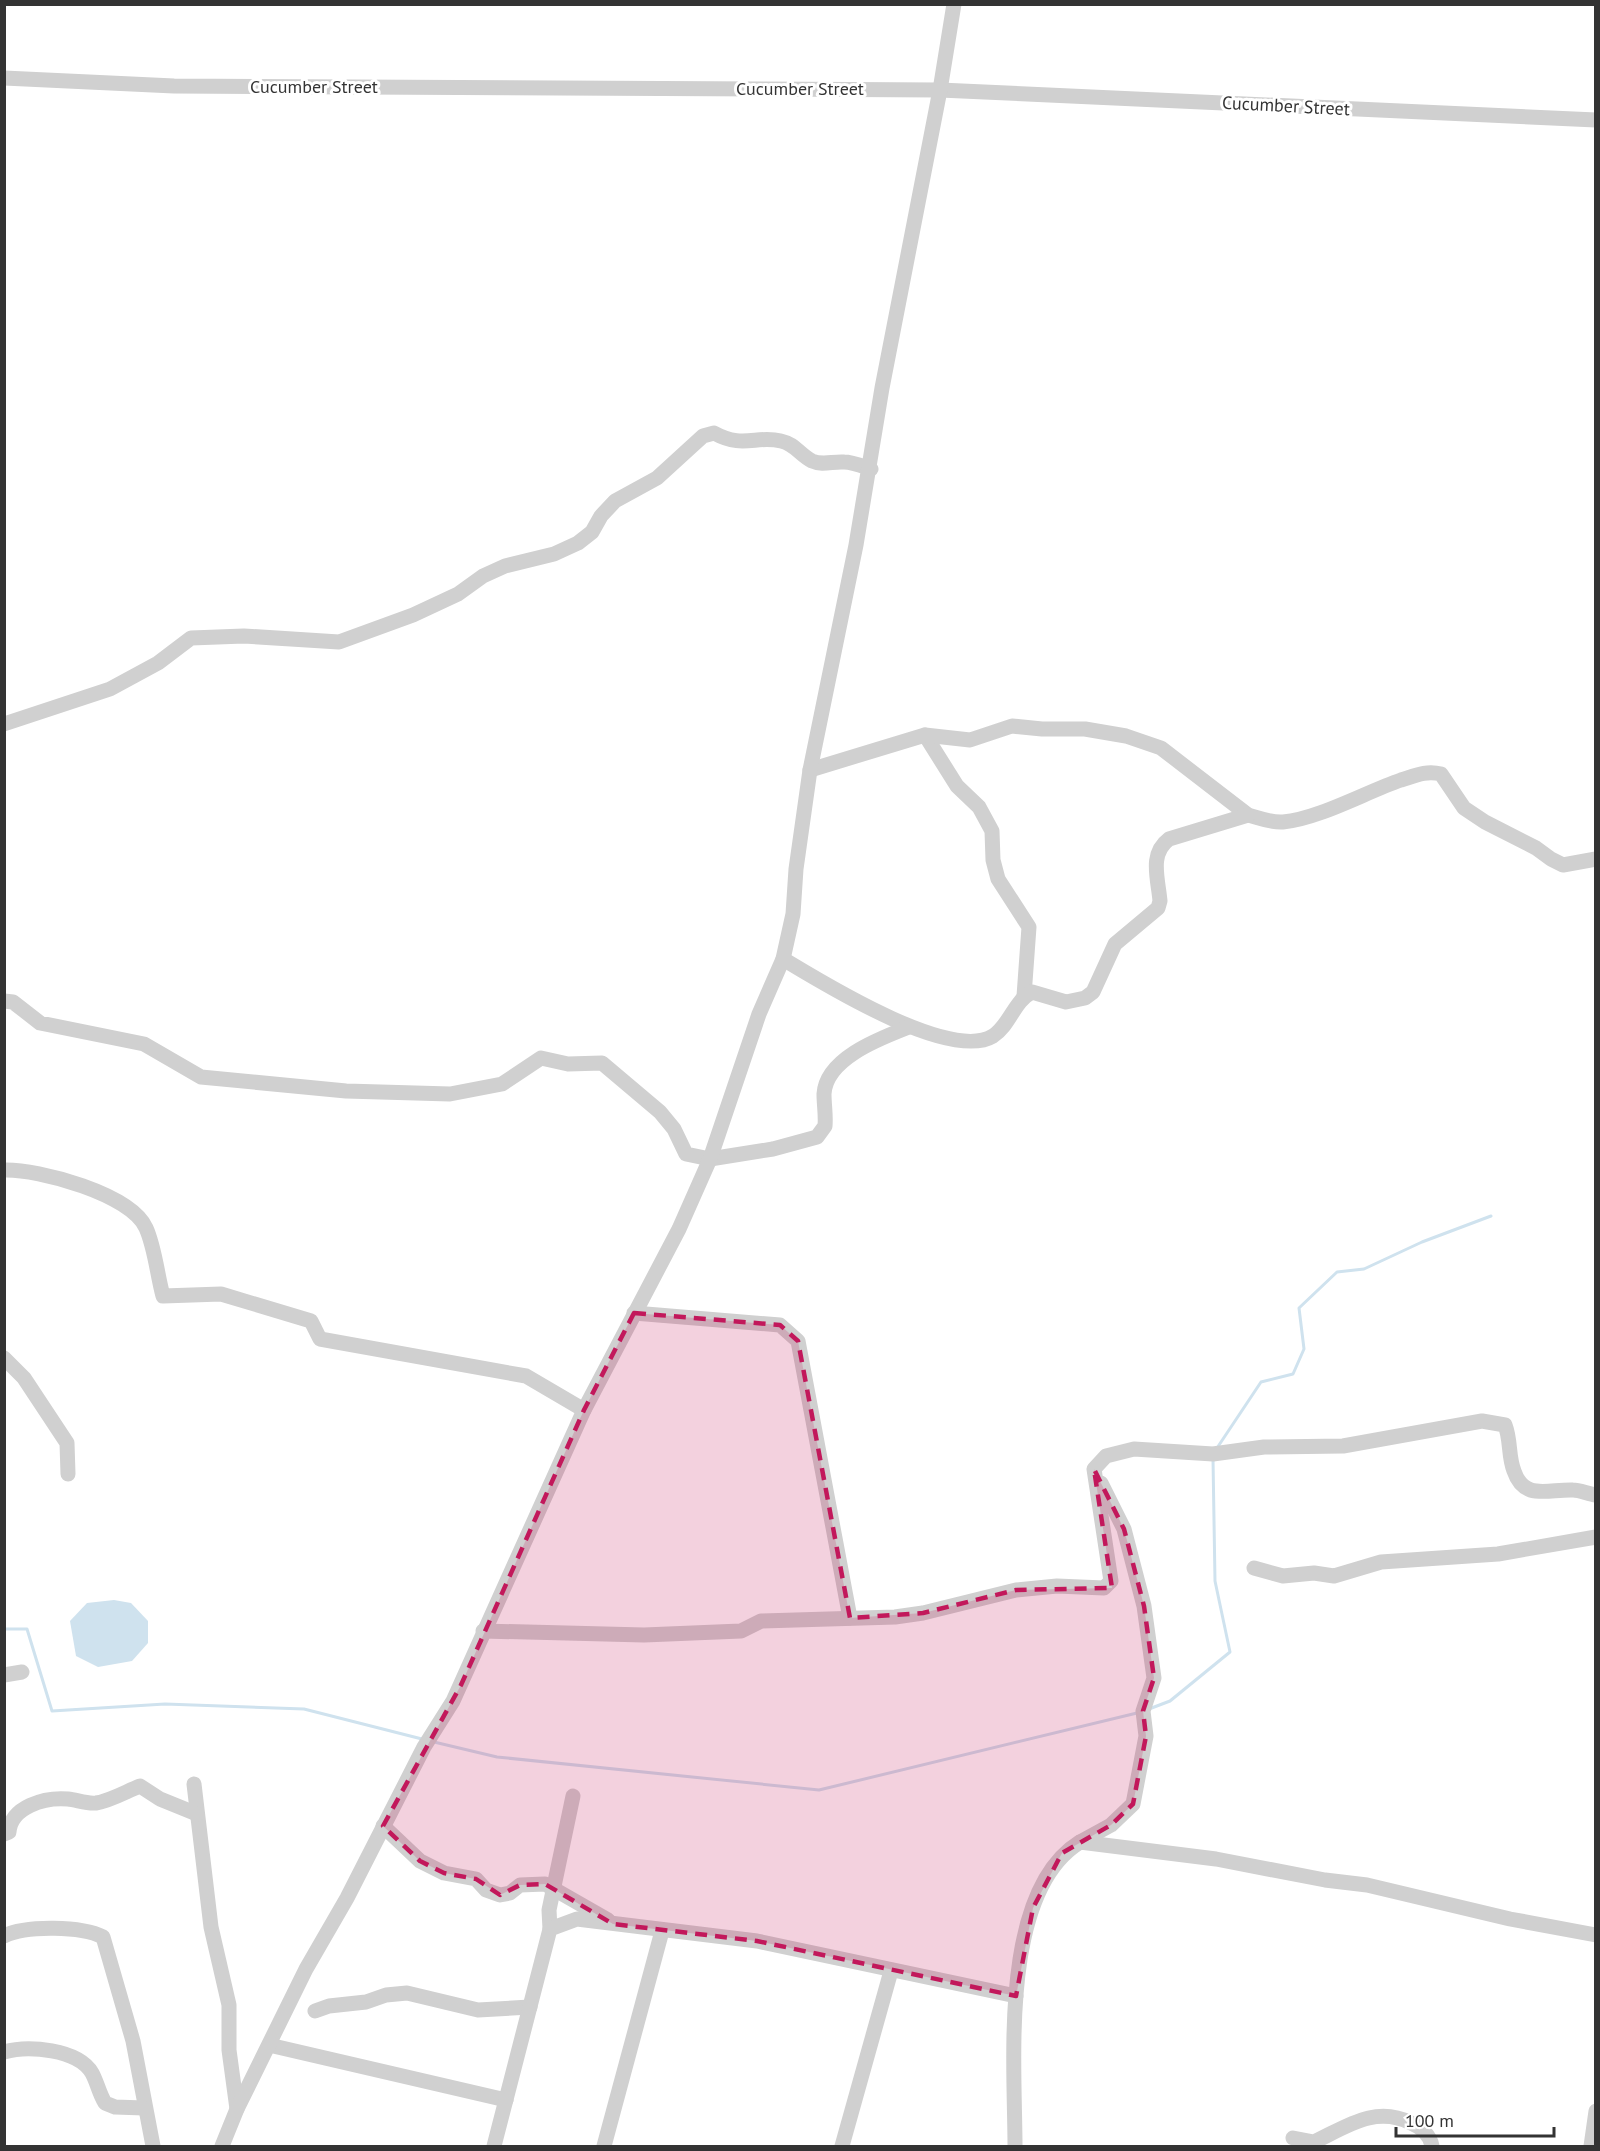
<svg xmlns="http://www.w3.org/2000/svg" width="1600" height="2151" viewBox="0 0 1600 2151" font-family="'PT Sans',sans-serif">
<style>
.water{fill:#cfe2ee}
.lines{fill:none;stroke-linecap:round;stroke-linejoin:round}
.stream{stroke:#cfe2ee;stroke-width:3}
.minor{stroke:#d0d0d0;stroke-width:15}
.marked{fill:#c2185b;fill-opacity:0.2;stroke:#c2185b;stroke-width:4.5;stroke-dasharray:12 8;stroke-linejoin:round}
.labels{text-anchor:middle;stroke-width:6;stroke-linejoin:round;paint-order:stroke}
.street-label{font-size:18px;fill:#333;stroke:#fff}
</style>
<rect width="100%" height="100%" fill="#fff"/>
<!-- water -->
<polygon class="water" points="114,1600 131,1603 148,1621 148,1643 132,1661 98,1667 76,1656 70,1621 87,1603"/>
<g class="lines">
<!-- stream -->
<g class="stream">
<polyline points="1217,1448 1261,1382 1293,1374 1304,1349 1299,1308 1337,1272 1364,1269 1422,1242 1491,1216"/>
<polyline points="4,1629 27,1629 52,1711 165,1704 304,1709 422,1739"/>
<polyline points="1149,1709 1170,1701 1230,1652 1215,1581 1213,1459"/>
<polyline points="434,1742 497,1757 819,1790 1137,1713"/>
</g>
<!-- minor -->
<g class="minor">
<polyline points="4,78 174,86 940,90 1596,120"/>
<path d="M 4,724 L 110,689 L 158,663 L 191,638 L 244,636 L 339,642 L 413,615 L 458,594 L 483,576 L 505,566 L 554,554 L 578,543 L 592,532 L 601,516 L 615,501 L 657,478 L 703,436 L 714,433 C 743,449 756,435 781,441 C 795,444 800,455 812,461 C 823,466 833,461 844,462 C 852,462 862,466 871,469"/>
<polyline points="925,735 957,786 979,807 992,831 993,860 998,879 1029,927 1024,996"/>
<path d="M 810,770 L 925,735 L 970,740 L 1012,726 L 1042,729 L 1085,729 L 1126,736 L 1161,748 L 1248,815 C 1259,818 1271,823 1283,822 C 1318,819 1366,792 1401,780 C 1414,776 1426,770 1441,774 L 1464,808 L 1485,822 L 1536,848 L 1551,859 L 1563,865 L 1596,859"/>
<path d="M 783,959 C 823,983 950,1062 993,1036 C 1010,1025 1014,1001 1032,992 L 1066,1002 L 1085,998 L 1093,992 L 1115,944 L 1158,908 L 1160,901 C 1158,878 1149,854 1169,839 L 1248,815"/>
<path d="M 4,1001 L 13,1002 L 40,1023 L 144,1044 L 201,1077 L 346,1091 L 450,1094 L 502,1084 L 541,1058 L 568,1064 L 602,1063 L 660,1112 L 674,1129 L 686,1154 L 710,1159 L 773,1149 L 817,1137 L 825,1126 C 826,1115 824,1105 824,1094 C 826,1058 881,1038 909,1027"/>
<path d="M 4,1170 C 39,1169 131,1194 146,1228 C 155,1248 157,1274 163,1296 L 221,1294 L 311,1321 L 320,1339 L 526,1376 L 584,1410"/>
<polyline points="634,1313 780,1325 798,1341 850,1618"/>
<polyline points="4,1358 24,1378 67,1443 68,1474"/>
<polyline points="1254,1568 1283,1576 1314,1573 1334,1576 1381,1562 1498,1554 1596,1537"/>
<path d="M 483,1631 L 644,1635 L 741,1631 L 761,1621 L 895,1617 L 923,1613 L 1016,1590 L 1057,1586 L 1104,1588 L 1111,1581 L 1094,1469 L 1106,1456 L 1134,1449 L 1213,1454 L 1264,1447 L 1343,1446 L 1482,1421 L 1505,1425 C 1511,1440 1508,1456 1514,1471 C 1524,1501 1548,1489 1573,1490 C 1580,1490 1588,1494 1596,1495"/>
<polyline points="4,1675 22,1672"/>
<polyline points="194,1784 211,1927 229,2005 229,2050 237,2109"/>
<polyline points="383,1826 420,1861 444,1873 476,1879 486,1890 500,1895 510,1893 520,1885 545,1884 608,1920"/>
<path d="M 4,1834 L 9,1832 C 11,1807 44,1797 68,1799 C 77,1800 87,1804 96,1803 C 110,1801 127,1791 140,1786 L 160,1799 L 197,1814"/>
<polyline points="1080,1842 1111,1825 1133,1804 1146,1736 1143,1711 1154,1678 1144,1606 1124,1529 1101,1483"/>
<polyline points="550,1929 549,1910 573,1796"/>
<path d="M 4,1936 C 26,1925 82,1926 103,1937 L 133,2041 L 153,2146"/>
<polyline points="315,2011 329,2006 366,2002 386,1995 407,1993 478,2010 530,2007"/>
<polyline points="269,2045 506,2100"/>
<path d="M 4,2052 C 28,2045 78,2049 92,2073 C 97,2082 99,2093 105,2103 L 115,2107 L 144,2108"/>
<path d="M 1293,2138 L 1314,2142 C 1346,2127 1375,2105 1411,2123 C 1421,2127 1430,2135 1432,2146"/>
<polyline points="222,2146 237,2109 306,1969 347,1898 424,1747 453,1701 584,1410 679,1229 710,1159 759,1014 783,959 793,914 796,869 810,770 856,545 882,388 940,90 954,4"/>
<polyline points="494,2146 550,1929 577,1919 757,1941 1016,1996"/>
<polyline points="604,2146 662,1931"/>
<polyline points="842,2146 891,1971"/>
<path d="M 1015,2146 C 1015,2064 999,1892 1080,1842 L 1216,1859 L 1325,1880 L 1367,1885 L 1510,1919 L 1596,1935"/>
<polyline points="1591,2146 1596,2111"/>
</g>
</g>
<!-- marked area -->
<path class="marked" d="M 634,1313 L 780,1325 L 798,1341 L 850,1618 L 923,1613 L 1016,1590 L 1112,1588 L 1094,1469 L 1124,1529 L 1144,1606 L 1154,1678 L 1143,1711 L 1146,1736 L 1133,1804 L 1111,1825 L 1062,1853 L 1033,1908 L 1016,1996 L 757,1941 L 613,1924 L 545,1884 L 520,1885 L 500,1895 L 476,1879 L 444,1873 L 420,1861 L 383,1826 L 461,1685 L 584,1410 Z"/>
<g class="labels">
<!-- street labels -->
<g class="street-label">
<text x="314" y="93">Cucumber Street</text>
<text x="800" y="95">Cucumber Street</text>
<text transform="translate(1286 106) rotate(3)" y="6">Cucumber Street</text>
</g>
</g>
<!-- border -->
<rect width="1600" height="2151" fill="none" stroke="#333333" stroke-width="12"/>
<!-- scale -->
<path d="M1396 2127v9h158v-9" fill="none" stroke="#333333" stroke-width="3"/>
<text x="1405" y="2127" font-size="18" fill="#333333" stroke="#ffffff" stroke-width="4.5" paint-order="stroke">100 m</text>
</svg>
